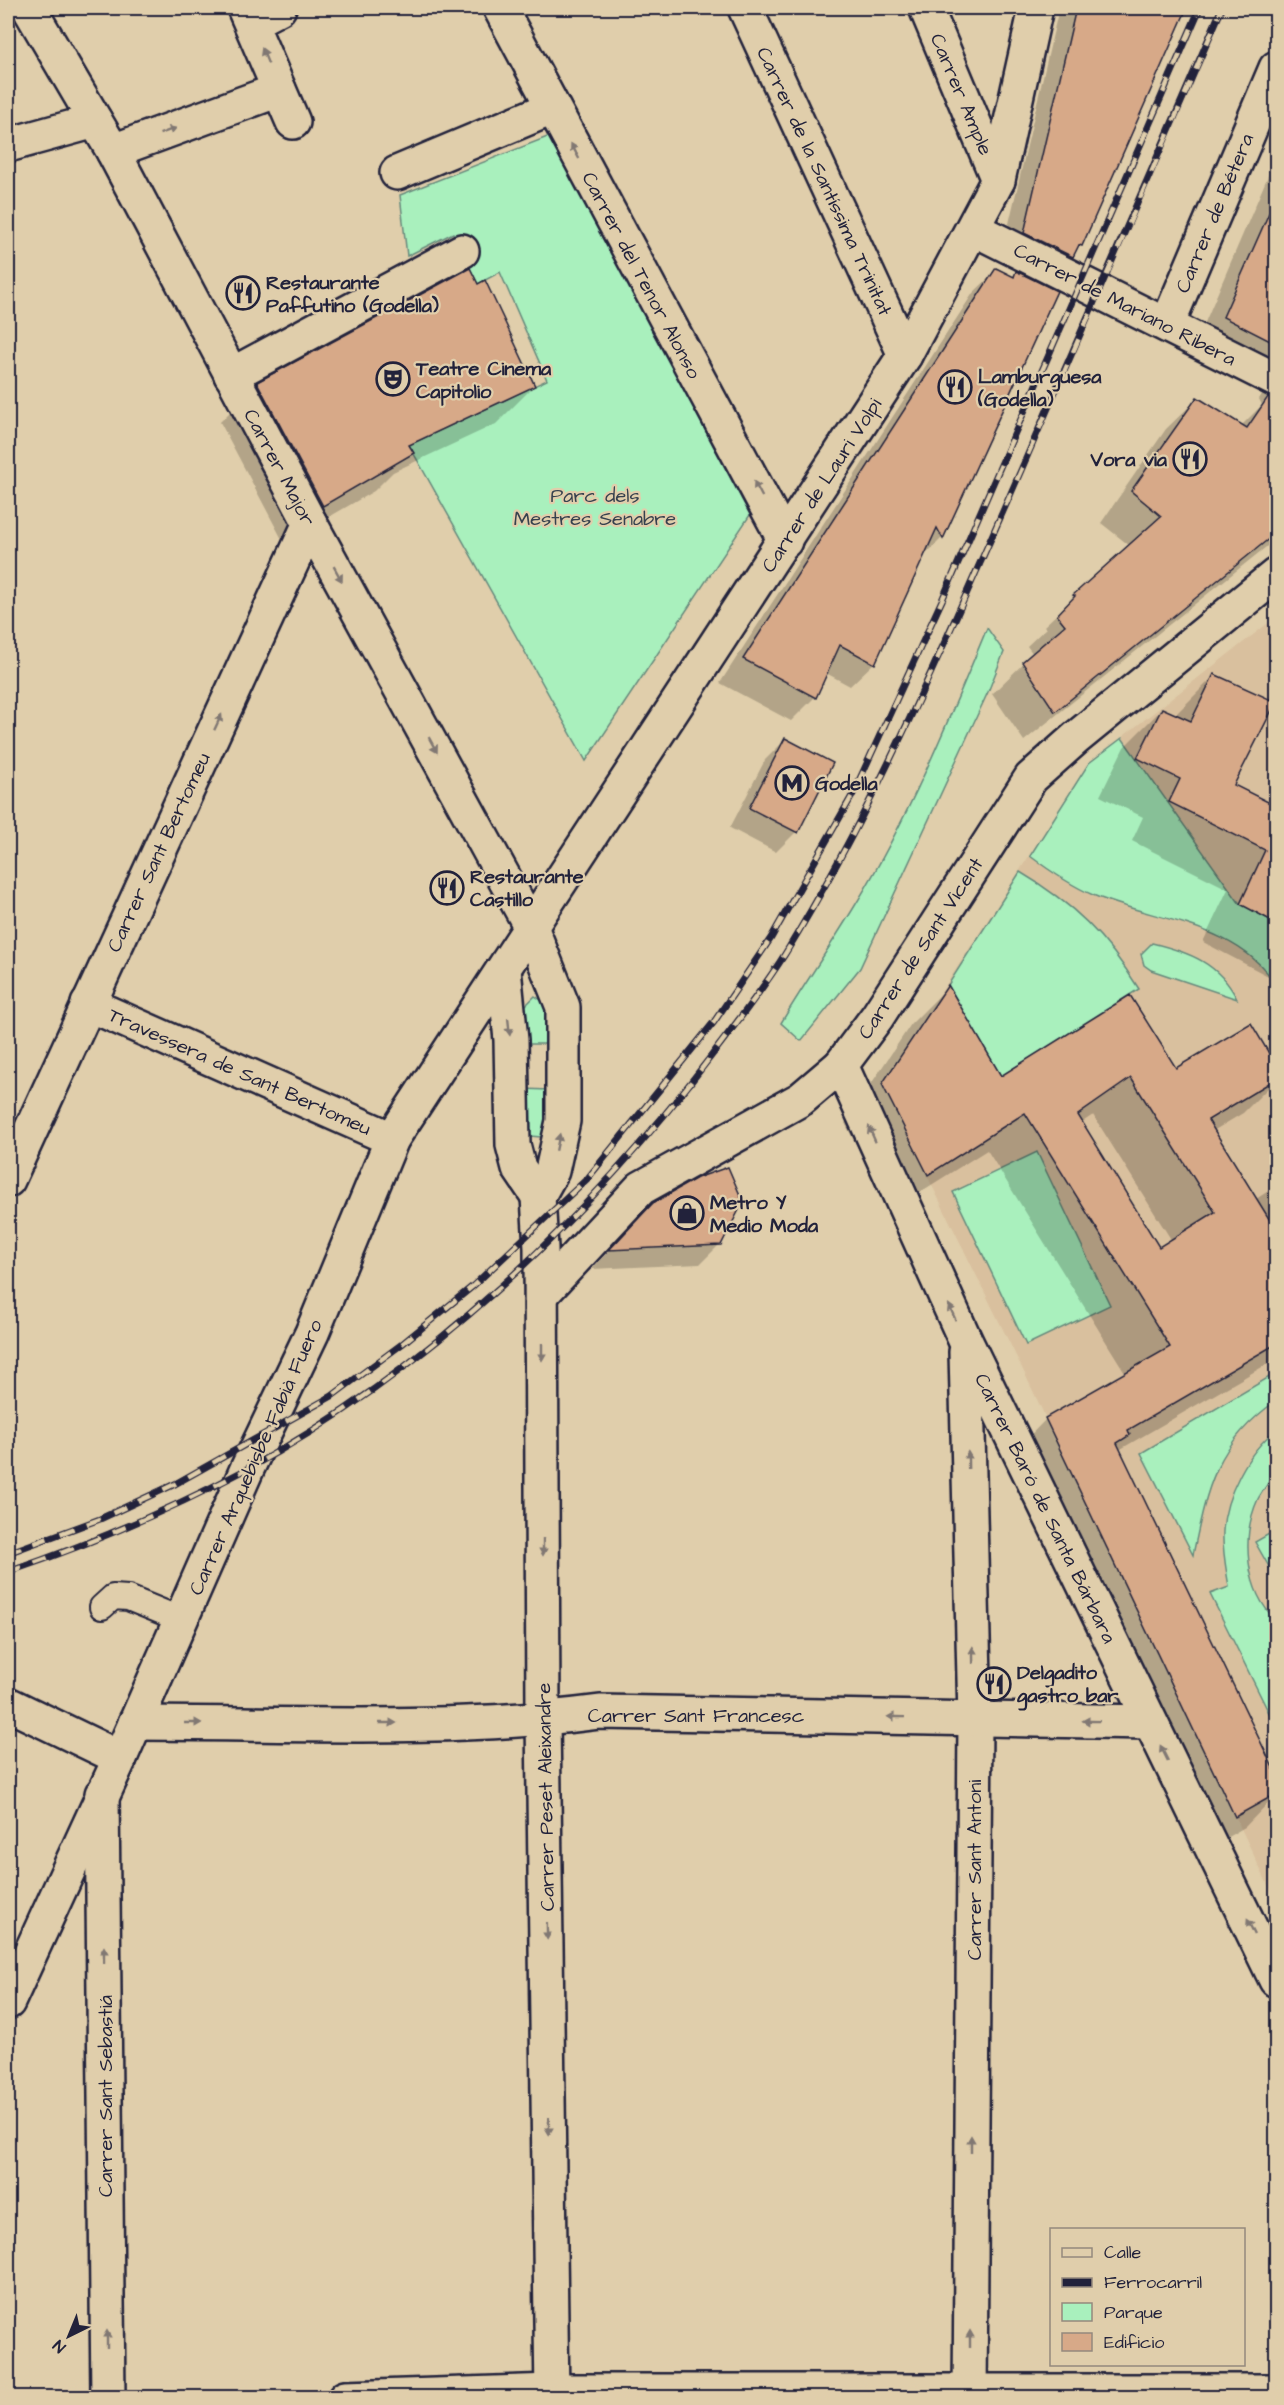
<svg xmlns="http://www.w3.org/2000/svg" width="1284" height="2405" viewBox="0 0 1284 2405" font-family="'Architects Daughter',sans-serif">
<style>
.built{fill:#d9c09e}
.green{fill:#a9f0bd;stroke:#66897c;stroke-width:1.5}
.shadow{fill:#0003;fill-rule:evenodd}
.building{fill:#d7a988;stroke:#22223b;stroke-width:1.5;fill-rule:evenodd}
.lines{fill:none;stroke-linecap:round;stroke-linejoin:round}
.service-casing{stroke:#22223b;stroke-width:28}
.pedestrian-casing{stroke:#22223b;stroke-width:38}
.minor-casing{stroke:#22223b;stroke-width:38}
.tertiary-casing{stroke:#22223b;stroke-width:38}
.service{stroke:#e0ceab;stroke-width:24}
.pedestrian{stroke:#e0ceab;stroke-width:33}
.minor{stroke:#e0ceab;stroke-width:33}
.tertiary{stroke:#e0ceab;stroke-width:33}
.rail-casing{stroke:#22223b;stroke-width:7}
.rail{stroke:#e0ceab;stroke-width:4.5;stroke-dasharray:14;stroke-linecap:butt}
.oneway{fill:#817873}
.labels{text-anchor:middle;stroke-width:4.5;stroke-linejoin:round;paint-order:stroke}
.street-label{font-size:20px;fill:#22223b;stroke:#e0ceab}
.poi-label{font-size:20px;font-weight:bold;fill:#22223b;stroke:#e0ceab;text-anchor:start}
.park-label{font-size:20px;fill:#36414e;stroke:#e0ceab}
</style>
<rect width="100%" height="100%" fill="#e0ceab"/>
<filter id="ink" filterUnits="userSpaceOnUse"><feTurbulence type="fractalNoise" baseFrequency=".0167" numOctaves="2"/><feDisplacementMap in="SourceGraphic" scale="12" xChannelSelector="R" yChannelSelector="G"/><feConvolveMatrix kernelMatrix="1 2 1 2 8 2 1 2 1" color-interpolation-filters="sRGB"/></filter>
<g filter="url(#ink)">
<!-- built -->
<polygon class="built" points="1276,617 1276,1902 1023,1370 882,1084 1089,763"/>
<!-- green -->
<g class="green">
<polygon points="550,136 750,515 586,761 409,445 547,380 500,272 478,284 453,233 407,256 400,195"/>
<path d="M 987,628 L 1004,652 L 988,692 L 860,968 L 801,1041 L 781,1023 C 805,983 832,944 856,904 C 909,817 948,722 987,628 Z"/>
<path d="M 1122,738 L 1240,904 L 1276,923 L 1276,985 C 1238,923 1154,921 1093,895 C 1070,885 1050,871 1030,856 L 1089,763 Z"/>
<path d="M 1020,872 C 1074,904 1106,936 1139,989 L 1001,1076 L 948,985 Z"/>
<path d="M 1152,943 C 1189,952 1219,963 1237,999 L 1151,970 L 1144,965 L 1141,954 Z"/>
<polygon points="535,996 548,1005 548,1044 524,1044 523,1008"/>
<polygon points="524,1089 548,1090 546,1131 541,1137 530,1136 527,1132"/>
<polygon points="1037,1152 1110,1305 1026,1345 953,1192"/>
<path d="M 1276,1373 L 1276,1401 C 1216,1443 1207,1487 1193,1555 L 1141,1453 Z"/>
<path d="M 1276,1430 C 1277,1442 1279,1456 1276,1467 C 1275,1475 1262,1491 1258,1499 C 1241,1536 1245,1591 1276,1620 L 1276,1727 L 1210,1594 L 1229,1587 C 1226,1568 1222,1550 1223,1531 C 1225,1496 1248,1451 1276,1430 Z"/>
<polygon points="1276,1530 1276,1579 1255,1542"/>
</g>
<!-- shadow -->
<g class="shadow">
<polygon points="1059,8 1185,8 1080,245 1047,281 1001,258"/>
<polygon points="1276,157 1276,539 1024,741 992,694 1033,654 1027,646 1046,628 1044,626 1130,546 1101,523 1166,429 1197,399 1241,426 1262,405 1259,399 1268,385 1194,348"/>
<polygon points="469,270 534,386 496,424 393,472 374,491 284,543 220,422 258,384"/>
<polygon points="997,270 1011,277 1016,273 1055,292 942,538 921,559 874,663 850,686 826,673 815,697 791,721 720,683 973,293"/>
<polygon points="1214,676 1232,786 1276,808 1276,971 1270,977 1203,942 1228,889 1132,841 1143,817 1100,796 1124,747 1162,709 1175,715"/>
<polygon points="785,740 796,832 776,852 730,828 765,760"/>
<path d="M 948,987 L 1000,1078 L 1175,1070 L 1250,1025 L 1276,1068 L 1276,1080 L 1243,1113 L 1213,1131 L 1256,1199 L 1276,1186 L 1276,1359 L 1119,1450 L 1276,1778 L 1276,1795 L 1245,1827 L 1198,1854 L 1009,1457 L 1046,1419 L 1126,1374 L 987,1150 L 890,1211 L 845,1123 L 911,1024 ZM 1093,1115 L 1172,1241 L 1159,1249 L 1081,1123 Z"/>
<polygon points="633,1225 720,1244 700,1264 592,1269"/>
</g>
<!-- building -->
<g class="building">
<polygon points="1076,8 1187,8 1082,246 1079,245 1073,257 1024,233"/>
<polygon points="1276,197 1276,344 1223,317"/>
<polygon points="470,268 478,284 485,280 535,386 409,445 414,453 323,506 257,382"/>
<polygon points="996,268 1014,277 1016,271 1057,291 943,539 937,528 875,664 840,645 816,698 743,659"/>
<polygon points="1197,397 1247,428 1268,397 1276,399 1276,533 1055,712 1022,662 1065,625 1057,615 1075,596 1073,595 1161,516 1131,491"/>
<polygon points="1214,674 1276,702 1234,785 1276,806 1276,923 1240,904 1265,850 1169,802 1180,779 1137,758 1162,708 1191,721"/>
<polygon points="785,738 833,763 798,833 749,808"/>
<path d="M 948,985 L 1001,1076 L 1130,995 L 1176,1068 L 1251,1023 L 1276,1065 L 1276,1079 L 1208,1120 L 1276,1230 L 1276,1344 L 1128,1430 L 1130,1435 L 1117,1443 L 1276,1774 L 1276,1794 L 1235,1817 L 1045,1418 L 1170,1347 L 1025,1113 L 928,1175 L 882,1084 ZM 1131,1078 L 1215,1212 L 1159,1247 L 1078,1115 Z"/>
<polygon points="728,1167 743,1202 721,1245 609,1250 653,1203 697,1178"/>
</g>
<g class="lines">
<defs>
<polyline id="service" points="102,1607 113,1597 128,1598 182,1620"/>
<g id="pedestrian">
<polyline points="231,375 462,251"/>
<polyline points="542,1294 641,1188 801,1099 841,1065"/>
<polyline points="8,1704 120,1758"/>
</g>
<g id="minor">
<polyline points="29,8 113,151 310,523 531,927 563,1007 563,1121 552,1171 538,1196"/>
<polyline points="244,8 293,122"/>
<polyline points="500,8 785,541"/>
<polyline points="745,8 905,355"/>
<polyline points="926,8 998,180"/>
<polyline points="252,22 279,8"/>
<polyline points="8,145 95,121"/>
<polyline points="113,151 279,90"/>
<polyline points="397,173 552,108"/>
<polyline points="974,229 1276,380"/>
<polyline points="1167,325 1276,68"/>
<polyline points="1276,575 1076,738 1031,778 877,1017 841,1065 966,1342 1276,1980"/>
<polyline points="504,969 511,1040 513,1145 519,1168 538,1196"/>
<polyline points="88,1004 392,1139"/>
<polyline points="8,1180 310,523"/>
<polyline points="538,1196 541,1248 543,1719 552,2398"/>
<polyline points="966,1352 975,1719 970,2398"/>
<path d="M 135,1723 C 288,1723 448,1732 600,1712 L 1149,1722"/>
<polyline points="102,1794 108,2398"/>
<polyline points="345,2398 552,2391 1276,2391"/>
</g>
<polyline id="tertiary" points="8,2002 120,1758 247,1469 312,1333 392,1139 905,355 998,180 1036,8"/>
</defs>
<!-- service casing -->
<use href="#service" class="service-casing"/>
<!-- pedestrian casing -->
<use href="#pedestrian" class="pedestrian-casing"/>
<!-- minor casing -->
<use href="#minor" class="minor-casing"/>
<!-- tertiary casing -->
<use href="#tertiary" class="tertiary-casing"/>
<!-- service -->
<use href="#service" class="service"/>
<!-- pedestrian -->
<use href="#pedestrian" class="pedestrian"/>
<!-- minor -->
<use href="#minor" class="minor"/>
<!-- tertiary -->
<use href="#tertiary" class="tertiary"/>
<defs>
<g id="rail">
<polyline points="8,1553 100,1519 175,1484 332,1396 402,1344 473,1286 588,1178 714,1022 771,938 852,796 943,598 1200,8"/>
<path d="M 8,1572 C 90,1544 168,1511 245,1470 C 427,1372 588,1218 712,1055 C 737,1022 763,989 785,954 C 873,811 940,653 1008,500 C 1080,336 1152,172 1222,8"/>
</g>
</defs>
<!-- rail casing -->
<use href="#rail" class="rail-casing"/>
<!-- rail -->
<use href="#rail" class="rail"/>
</g>
<!-- one-way arrows -->
<defs><path id="oneway-solid" d="M-6-.8H1V-3.2L6.5 0L1 3.2V.8H-6Z" transform="scale(1.5)"/></defs>
<g class="oneway">
<use href="#oneway-solid" transform="translate(265 56) rotate(-112)"/>
<use href="#oneway-solid" transform="translate(168 131) rotate(-20)"/>
<use href="#oneway-solid" transform="translate(575 151) rotate(-118)"/>
<use href="#oneway-solid" transform="translate(758 489) rotate(-118)"/>
<use href="#oneway-solid" transform="translate(338 574) rotate(61)"/>
<use href="#oneway-solid" transform="translate(218 722) rotate(-65)"/>
<use href="#oneway-solid" transform="translate(433 745) rotate(61)"/>
<use href="#oneway-solid" transform="translate(509 1027) rotate(84)"/>
<use href="#oneway-solid" transform="translate(872 1134) rotate(-114)"/>
<use href="#oneway-solid" transform="translate(558 1142) rotate(-78)"/>
<use href="#oneway-solid" transform="translate(952 1312) rotate(-114)"/>
<use href="#oneway-solid" transform="translate(542 1352) rotate(90)"/>
<use href="#oneway-solid" transform="translate(968 1460) rotate(-91)"/>
<use href="#oneway-solid" transform="translate(543 1547) rotate(90)"/>
<use href="#oneway-solid" transform="translate(973 1655) rotate(-91)"/>
<use href="#oneway-solid" transform="translate(896 1717) rotate(-179)"/>
<use href="#oneway-solid" transform="translate(1091 1721) rotate(-179)"/>
<use href="#oneway-solid" transform="translate(193 1723)"/>
<use href="#oneway-solid" transform="translate(388 1723)"/>
<use href="#oneway-solid" transform="translate(1164 1753) rotate(-116)"/>
<use href="#oneway-solid" transform="translate(1251 1927) rotate(-116)"/>
<use href="#oneway-solid" transform="translate(547 1931) rotate(89)"/>
<use href="#oneway-solid" transform="translate(104 1955) rotate(-90)"/>
<use href="#oneway-solid" transform="translate(549 2126) rotate(89)"/>
<use href="#oneway-solid" transform="translate(971 2144) rotate(-90)"/>
<use href="#oneway-solid" transform="translate(107 2339) rotate(-90)"/>
<use href="#oneway-solid" transform="translate(970 2339) rotate(-90)"/>
</g>
</g>
<!-- icons -->
<defs>
<symbol id="restaurant-ring" viewBox="-11 -11 22 22"><circle r="9.5" fill="#e0ceab" stroke="#22223b" stroke-width="1.5"/><path d="M-5-6h1v4h1v-4h1v4h1v-4h1v5L-1.5 .5V6h-2V.5L-5-1ZM5-6V6H3V1.5H1.5Q1.5-4 5-6Z" fill="#22223b"/></symbol>
<symbol id="theatre-ring" viewBox="-11 -11 22 22"><circle r="9.5" fill="#e0ceab" stroke="#22223b" stroke-width="1.5"/><path d="M-5-5.5Q0-4 5-5.5V0Q5 5 0 6Q-5 5-5 0ZM-3.3-2.5H-1v1.5H-3.3ZM1-2.5H3.3v1.5H1ZM-2.8 1Q0 5.5 2.8 1Z" fill="#22223b"/></symbol>
<symbol id="metro-ring" viewBox="-11 -11 22 22"><circle r="9.5" fill="#e0ceab" stroke="#22223b" stroke-width="1.5"/><path d="M-5.5 5V-5H-3L0 0L3-5H5.5V5H3V-.5L0 4L-3-.5V5Z" fill="#22223b"/></symbol>
<symbol id="shop-ring" viewBox="-11 -11 22 22"><circle r="9.5" fill="#e0ceab" stroke="#22223b" stroke-width="1.5"/><path d="M-5-2.5h2.3a2.7 3.5 0 0 1 5.4 0H5L5.5 6h-11ZM-1.5-2.5h3a1.5 2.3 0 0 0-3 0Z" fill="#22223b"/></symbol>
</defs>
<g fill-rule="evenodd">
<use href="#restaurant-ring" x="224" y="274" width="38" height="38"/>
<use href="#theatre-ring" x="374" y="360" width="38" height="38"/>
<use href="#restaurant-ring" x="936" y="368" width="38" height="38"/>
<use href="#restaurant-ring" x="1171" y="440" width="38" height="38"/>
<use href="#metro-ring" x="773" y="764" width="38" height="38"/>
<use href="#restaurant-ring" x="428" y="869" width="38" height="38"/>
<use href="#shop-ring" x="668" y="1194" width="38" height="38"/>
<use href="#restaurant-ring" x="975" y="1665" width="38" height="38"/>
</g>
<g class="labels">
<!-- street labels -->
<g class="street-label">
<text transform="translate(962 94) rotate(67)" y="7">Carrer Ample</text>
<text transform="translate(825 181) rotate(65)" y="7">Carrer de la Santíssima Trinitat</text>
<text transform="translate(1214 213) rotate(-67)" y="7">Carrer de Bétera</text>
<text transform="translate(642 275) rotate(62)" y="7">Carrer del Tenor Alonso</text>
<text transform="translate(1125 304) rotate(27)" y="7">Carrer de Mariano Ribera</text>
<text transform="translate(280 467) rotate(62)" y="7">Carrer Major</text>
<text transform="translate(821 485) rotate(-57)" y="7">Carrer de Lauri Volpi</text>
<text transform="translate(158 852) rotate(-65)" y="7">Carrer Sant Bertomeu</text>
<text transform="translate(920 948) rotate(-57)" y="7">Carrer de Sant Vicent</text>
<text transform="translate(240 1071) rotate(24)" y="7">Travessera de Sant Bertomeu</text>
<text transform="translate(255 1457) rotate(-66)" y="7">Carrer Arquebisbe Fabià Fuero</text>
<text transform="translate(1046 1508) rotate(64)" y="7">Carrer Baró de Santa Bárbara</text>
<text x="696" y="1722">Carrer Sant Francesc</text>
<text transform="translate(545 1797) rotate(-91)" y="7">Carrer Peset Aleixandre</text>
<text transform="translate(974 1870) rotate(-90)" y="7">Carrer Sant Antoni</text>
<text transform="translate(105 2096) rotate(-90)" y="7">Carrer Sant Sebastiá</text>
</g>
<!-- poi labels -->
<g class="poi-label">
<text x="266" y="289">Restaurante<tspan x="266" dy="23">Paffutino (Godella)</tspan></text>
<text x="416" y="375">Teatre Cinema<tspan x="416" dy="23">Capitolio</tspan></text>
<text x="978" y="383">Lamburguesa<tspan x="978" dy="23">(Godella)</tspan></text>
<text x="1167" y="466" text-anchor="end">Vora via</text>
<text x="815" y="790">Godella</text>
<text x="470" y="883">Restaurante<tspan x="470" dy="23">Castillo</tspan></text>
<text x="710" y="1209">Metro Y<tspan x="710" dy="23">Medio Moda</tspan></text>
<text x="1017" y="1679">Delgadito<tspan x="1017" dy="23">gastro bar</tspan></text>
</g>
<!-- park labels -->
<g class="park-label">
<text x="595" y="502">Parc dels<tspan x="595" dy="23">Mestres Senabre</tspan></text>
</g>
</g>
<!-- margin -->
<rect width="1284" height="2405" fill="none" stroke="#e0ceab" stroke-width="30"/>
<rect x="15" y="15" width="1254" height="2375" fill="none" stroke="#22223b" stroke-width="2" filter="url(#ink)"/>
<!-- legend -->
<rect x="1050" y="2228" width="195" height="138" fill="#e0ceab" stroke="#94897e" stroke-width="1.5"/>
<rect x="1062" y="2248" width="30" height="9" fill="#e0ceab" stroke="#94897e" stroke-width="1.5"/>
<text x="1104" y="2258" font-size="18" fill="#22223b">Calle</text>
<rect x="1062" y="2278" width="30" height="9" fill="#22223b" stroke="#94897e" stroke-width="1.5"/>
<text x="1104" y="2288" font-size="18" fill="#22223b">Ferrocarril</text>
<rect x="1062" y="2303" width="30" height="18" fill="#a9f0bd" stroke="#94897e" stroke-width="1.5"/>
<text x="1104" y="2318" font-size="18" fill="#22223b">Parque</text>
<rect x="1062" y="2333" width="30" height="18" fill="#d7a988" stroke="#94897e" stroke-width="1.5"/>
<text x="1104" y="2348" font-size="18" fill="#22223b">Edificio</text>
<!-- north arrow -->
<g transform="translate(69 2336) rotate(223)" stroke="#e0ceab" stroke-width="4.5" paint-order="stroke">
<path d="M0-4.5L10 22L0 15L-10 22Z" fill="#22223b"/>
<text y="-9" font-size="16" font-weight="bold" text-anchor="middle" fill="#22223b">N</text>
</g>
</svg>
